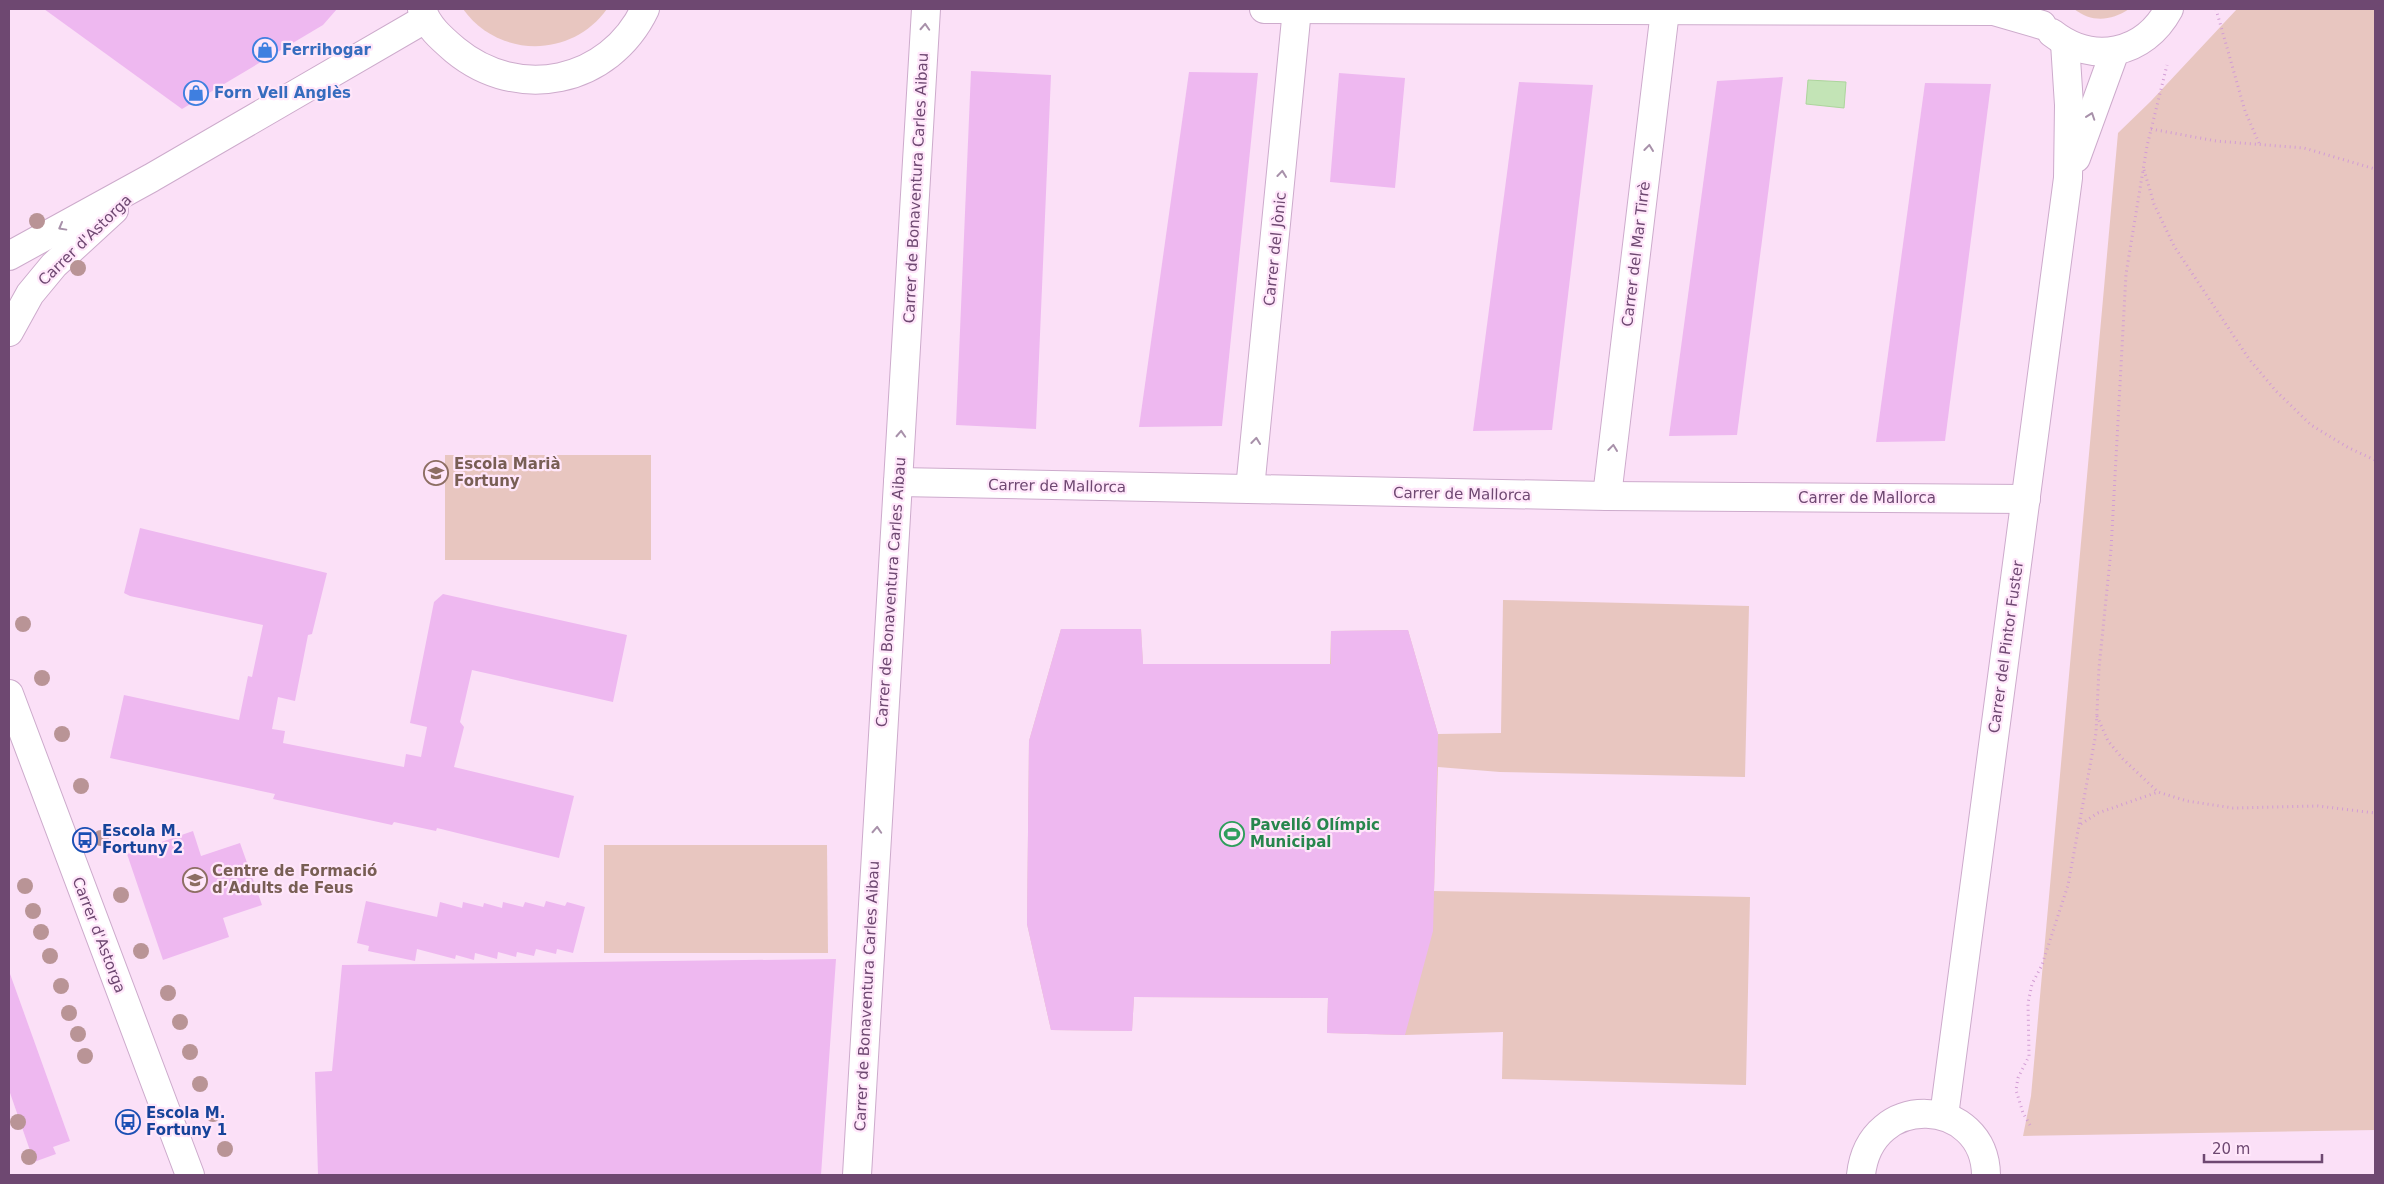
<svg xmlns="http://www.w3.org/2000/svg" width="2384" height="1184" viewBox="0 0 2384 1184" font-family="'DejaVu Sans',sans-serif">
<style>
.green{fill:#e8c6c0}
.water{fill:#c3e4b6;stroke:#acd59c}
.building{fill:#eeb8f0}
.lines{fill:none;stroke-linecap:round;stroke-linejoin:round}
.minor-casing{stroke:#cdabcc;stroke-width:30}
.path{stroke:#d29cd4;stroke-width:3;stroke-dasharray:1 4;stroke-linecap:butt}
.minor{stroke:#fff;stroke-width:28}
.tree{fill:#b99496}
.oneway{stroke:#a891aa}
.labels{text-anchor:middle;stroke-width:4.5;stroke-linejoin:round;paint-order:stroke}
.shop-label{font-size:15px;font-weight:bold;fill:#366cbe;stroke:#ffe6fa;text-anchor:start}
.street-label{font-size:15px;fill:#6e4871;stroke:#ffe6fa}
.education-label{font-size:15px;font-weight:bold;fill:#785e54;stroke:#ffe6fa;text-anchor:start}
.leisure-label{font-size:15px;font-weight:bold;fill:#27864d;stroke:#ffe6fa;text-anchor:start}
.transit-label{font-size:15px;font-weight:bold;fill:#164399;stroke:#ffe6fa;text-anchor:start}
</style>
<rect width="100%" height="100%" fill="#fbe0f7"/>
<!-- green -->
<g class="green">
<path d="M 463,9 L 607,9 C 571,59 498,58 463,9 Z"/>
<path d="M 2074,9 L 2129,9 C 2111,21 2092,23 2074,9 Z"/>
<polygon points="2237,9 2375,9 2375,1130 2023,1136 2031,1096 2118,133 2151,101"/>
<rect x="445" y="455" width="206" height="105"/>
<polygon points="1503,600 1749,606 1745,777 1500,772 1438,767 1434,891 1750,897 1746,1085 1502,1079 1503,1032 1405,1035 1327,1033 1328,998 1134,997 1132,1031 1051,1030 1027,924 1029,741 1061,629 1141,629 1143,664 1330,664 1331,631 1408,630 1438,734 1501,733"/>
<polygon points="604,845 827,845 828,953 604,953"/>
</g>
<!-- water -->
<polygon class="water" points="1808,80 1846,82 1844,108 1806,104"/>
<!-- building -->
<g class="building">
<polygon points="44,9 337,9 323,25 182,109"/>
<polygon points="971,71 1051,75 1036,429 956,425"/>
<polygon points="1189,72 1258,73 1222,426 1139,427"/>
<polygon points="1339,73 1405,78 1395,188 1330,182"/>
<polygon points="1783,77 1737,435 1669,436 1717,81"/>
<polygon points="1519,82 1593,85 1552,430 1473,431"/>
<polygon points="1925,83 1991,84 1945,441 1876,442"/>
<polygon points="140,528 327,573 312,634 308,635 295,701 278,697 272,729 285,731 283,743 404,767 406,754 421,757 427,727 410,723 434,602 443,594 627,635 613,702 472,670 460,722 464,727 454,767 574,796 559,858 437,828 436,831 394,822 392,825 273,799 275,794 110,758 124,695 239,720 248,676 252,677 263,625 130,596 124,593"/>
<polygon points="1061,629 1141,629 1143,664 1331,664 1331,631 1408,630 1438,734 1433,931 1405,1035 1327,1033 1328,998 1134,997 1132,1031 1051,1030 1027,924 1029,741"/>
<polygon points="193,831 201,856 240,843 262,905 223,918 229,937 163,960 127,854"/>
<polygon points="366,901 437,917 440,902 462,908 463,902 483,907 484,903 502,908 503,902 523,907 525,902 544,907 546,901 565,906 567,902 585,907 573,953 557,949 556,954 536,949 534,956 517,952 516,957 498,952 497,959 475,953 474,960 456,955 455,959 417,949 415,961 368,951 369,946 357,943"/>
<polygon points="836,959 821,1175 318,1175 315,1072 332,1071 342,965"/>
<polygon points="9,971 70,1141 53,1147 56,1154 34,1162 9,1090"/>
</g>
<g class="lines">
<defs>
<g id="minor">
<path d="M 422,9 C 427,26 441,38 455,50 C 518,102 609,84 645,9"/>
<polyline points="1264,9 1994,11 2042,25"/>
<path d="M 2052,33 C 2093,65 2144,55 2169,9"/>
<polyline points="2076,158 2115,51"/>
<polyline points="9,256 151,178 425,19"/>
<polyline points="9,332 30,294 54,265 114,210"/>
<polyline points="898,482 1607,496 2026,499"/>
<polyline points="1250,489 1297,9"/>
<polyline points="1607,496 1665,11"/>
<polyline points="9,694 190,1175"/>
<polyline points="1944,1116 2068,178 2069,105 2065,43"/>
<polyline points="857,1175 926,9"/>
<path d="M 1861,1175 C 1870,1090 1985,1097 1986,1175"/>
</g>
</defs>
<!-- minor casing -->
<use href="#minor" class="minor-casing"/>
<!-- path -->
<g class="path">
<polyline points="2216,9 2245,111 2259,143"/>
<polyline points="2151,129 2216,141 2304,148 2375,169"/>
<polyline points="2144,170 2154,204 2174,246 2249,359 2276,391 2311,425 2349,448 2375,460"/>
<polyline points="2097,716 2108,741 2123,759 2158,792 2187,801 2233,808 2318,806 2375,813"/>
<polyline points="2081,824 2098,813 2158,792"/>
<polyline points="2030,1125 2023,1113 2016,1090 2018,1078 2029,1056 2028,1003 2032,984 2042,965 2068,885 2096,733 2099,668 2111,550 2126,274 2147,146 2167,65"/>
</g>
<!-- minor -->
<use href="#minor" class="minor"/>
</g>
<!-- trees -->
<g class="tree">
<circle cx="37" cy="221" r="8"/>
<circle cx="78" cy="268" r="8"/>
<circle cx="23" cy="624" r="8"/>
<circle cx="42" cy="678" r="8"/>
<circle cx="62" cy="734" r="8"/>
<circle cx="81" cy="786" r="8"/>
<circle cx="101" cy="838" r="8"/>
<circle cx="25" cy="886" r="8"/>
<circle cx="121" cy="895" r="8"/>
<circle cx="33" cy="911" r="8"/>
<circle cx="41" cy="932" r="8"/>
<circle cx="141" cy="951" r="8"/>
<circle cx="50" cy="956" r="8"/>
<circle cx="61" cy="986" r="8"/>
<circle cx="168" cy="993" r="8"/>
<circle cx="69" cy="1013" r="8"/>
<circle cx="180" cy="1022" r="8"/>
<circle cx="78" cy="1034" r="8"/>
<circle cx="190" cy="1052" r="8"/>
<circle cx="85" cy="1056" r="8"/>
<circle cx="200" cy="1084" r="8"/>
<circle cx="213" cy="1114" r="8"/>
<circle cx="18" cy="1122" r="8"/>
<circle cx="225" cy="1149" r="8"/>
<circle cx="29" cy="1157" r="8"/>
</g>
<!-- one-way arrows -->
<defs><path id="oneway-chevron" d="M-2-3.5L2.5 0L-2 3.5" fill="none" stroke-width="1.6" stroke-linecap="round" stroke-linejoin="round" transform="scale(1.25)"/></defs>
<g class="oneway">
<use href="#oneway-chevron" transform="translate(925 27) rotate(-87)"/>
<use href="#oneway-chevron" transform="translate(2091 116) rotate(-71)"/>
<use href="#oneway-chevron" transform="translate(1649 148) rotate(-83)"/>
<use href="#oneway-chevron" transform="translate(1282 174) rotate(-84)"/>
<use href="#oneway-chevron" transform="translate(62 227) rotate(151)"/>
<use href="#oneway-chevron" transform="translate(901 434) rotate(-87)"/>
<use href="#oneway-chevron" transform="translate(1256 441) rotate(-84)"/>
<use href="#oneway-chevron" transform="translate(1613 448) rotate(-83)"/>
<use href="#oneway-chevron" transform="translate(877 830) rotate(-87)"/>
</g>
<!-- icons -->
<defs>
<symbol id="shop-ring" viewBox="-11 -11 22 22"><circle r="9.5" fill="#ffe6fa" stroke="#3f7fe0" stroke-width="1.5"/><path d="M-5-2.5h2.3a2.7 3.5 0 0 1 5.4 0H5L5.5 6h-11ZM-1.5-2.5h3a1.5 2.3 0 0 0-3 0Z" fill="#3f7fe0"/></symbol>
<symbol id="school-ring" viewBox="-11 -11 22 22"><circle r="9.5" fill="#ffe6fa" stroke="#8d6e63" stroke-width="1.5"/><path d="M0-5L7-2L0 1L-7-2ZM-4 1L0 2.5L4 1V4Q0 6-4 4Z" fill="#8d6e63"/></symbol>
<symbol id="stadium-ring" viewBox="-11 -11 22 22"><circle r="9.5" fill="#ffe6fa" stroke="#2e9e5b" stroke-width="1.5"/><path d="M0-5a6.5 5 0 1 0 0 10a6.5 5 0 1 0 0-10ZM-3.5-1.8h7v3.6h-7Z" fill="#2e9e5b"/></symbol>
<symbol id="bus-ring" viewBox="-11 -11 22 22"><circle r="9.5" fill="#ffe6fa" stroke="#1a4fb4" stroke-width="1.5"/><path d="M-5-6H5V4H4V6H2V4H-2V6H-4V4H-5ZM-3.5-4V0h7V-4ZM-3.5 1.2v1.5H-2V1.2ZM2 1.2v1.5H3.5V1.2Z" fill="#1a4fb4"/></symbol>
</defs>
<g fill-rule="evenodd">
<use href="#shop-ring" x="251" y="36" width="28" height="28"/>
<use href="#shop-ring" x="182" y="79" width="28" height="28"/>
<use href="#school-ring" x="422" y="459" width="28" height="28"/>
<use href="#stadium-ring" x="1218" y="820" width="28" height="28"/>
<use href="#bus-ring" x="71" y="826" width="28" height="28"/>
<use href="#school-ring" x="181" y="866" width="28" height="28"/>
<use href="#bus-ring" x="114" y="1108" width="28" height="28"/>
</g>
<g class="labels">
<!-- shop labels -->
<g class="shop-label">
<text x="282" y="55">Ferrihogar</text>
<text x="214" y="98">Forn Vell Anglès</text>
</g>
<!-- street labels -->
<g class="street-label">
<text transform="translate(916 188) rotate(-87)" y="5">Carrer de Bonaventura Carles Aibau</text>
<text transform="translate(85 240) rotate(-44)" y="5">Carrer d'Astorga</text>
<text transform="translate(1275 249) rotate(-84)" y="5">Carrer del Jònic</text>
<text transform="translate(1636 254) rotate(-83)" y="5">Carrer del Mar Tirrè</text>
<text transform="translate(1057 486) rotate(1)" y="5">Carrer de Mallorca</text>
<text transform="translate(1462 494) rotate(1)" y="5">Carrer de Mallorca</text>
<text x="1867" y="503">Carrer de Mallorca</text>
<text transform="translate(891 592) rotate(-86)" y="5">Carrer de Bonaventura Carles Aibau</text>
<text transform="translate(2006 647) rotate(-82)" y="5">Carrer del Pintor Fuster</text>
<text transform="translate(99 935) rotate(69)" y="5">Carrer d'Astorga</text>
<text transform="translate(867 996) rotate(-87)" y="5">Carrer de Bonaventura Carles Aibau</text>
</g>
<!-- education labels -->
<g class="education-label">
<text x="454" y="469">Escola Marià<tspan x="454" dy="17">Fortuny</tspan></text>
<text x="212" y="876">Centre de Formació<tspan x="212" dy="17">d’Adults de Feus</tspan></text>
</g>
<!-- leisure labels -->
<g class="leisure-label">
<text x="1250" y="830">Pavelló Olímpic<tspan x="1250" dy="17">Municipal</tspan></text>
</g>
<!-- transit labels -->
<g class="transit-label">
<text x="102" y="836">Escola M.<tspan x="102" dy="17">Fortuny 2</tspan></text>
<text x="146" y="1118">Escola M.<tspan x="146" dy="17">Fortuny 1</tspan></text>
</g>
</g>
<!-- border -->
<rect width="2384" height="1184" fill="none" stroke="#6e4871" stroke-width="20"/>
<!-- scale -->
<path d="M2204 1154v8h118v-8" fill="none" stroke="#6e4871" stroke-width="2.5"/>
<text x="2212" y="1154" font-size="15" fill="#6e4871" stroke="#ffe6fa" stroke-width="4" paint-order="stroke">20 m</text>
</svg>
